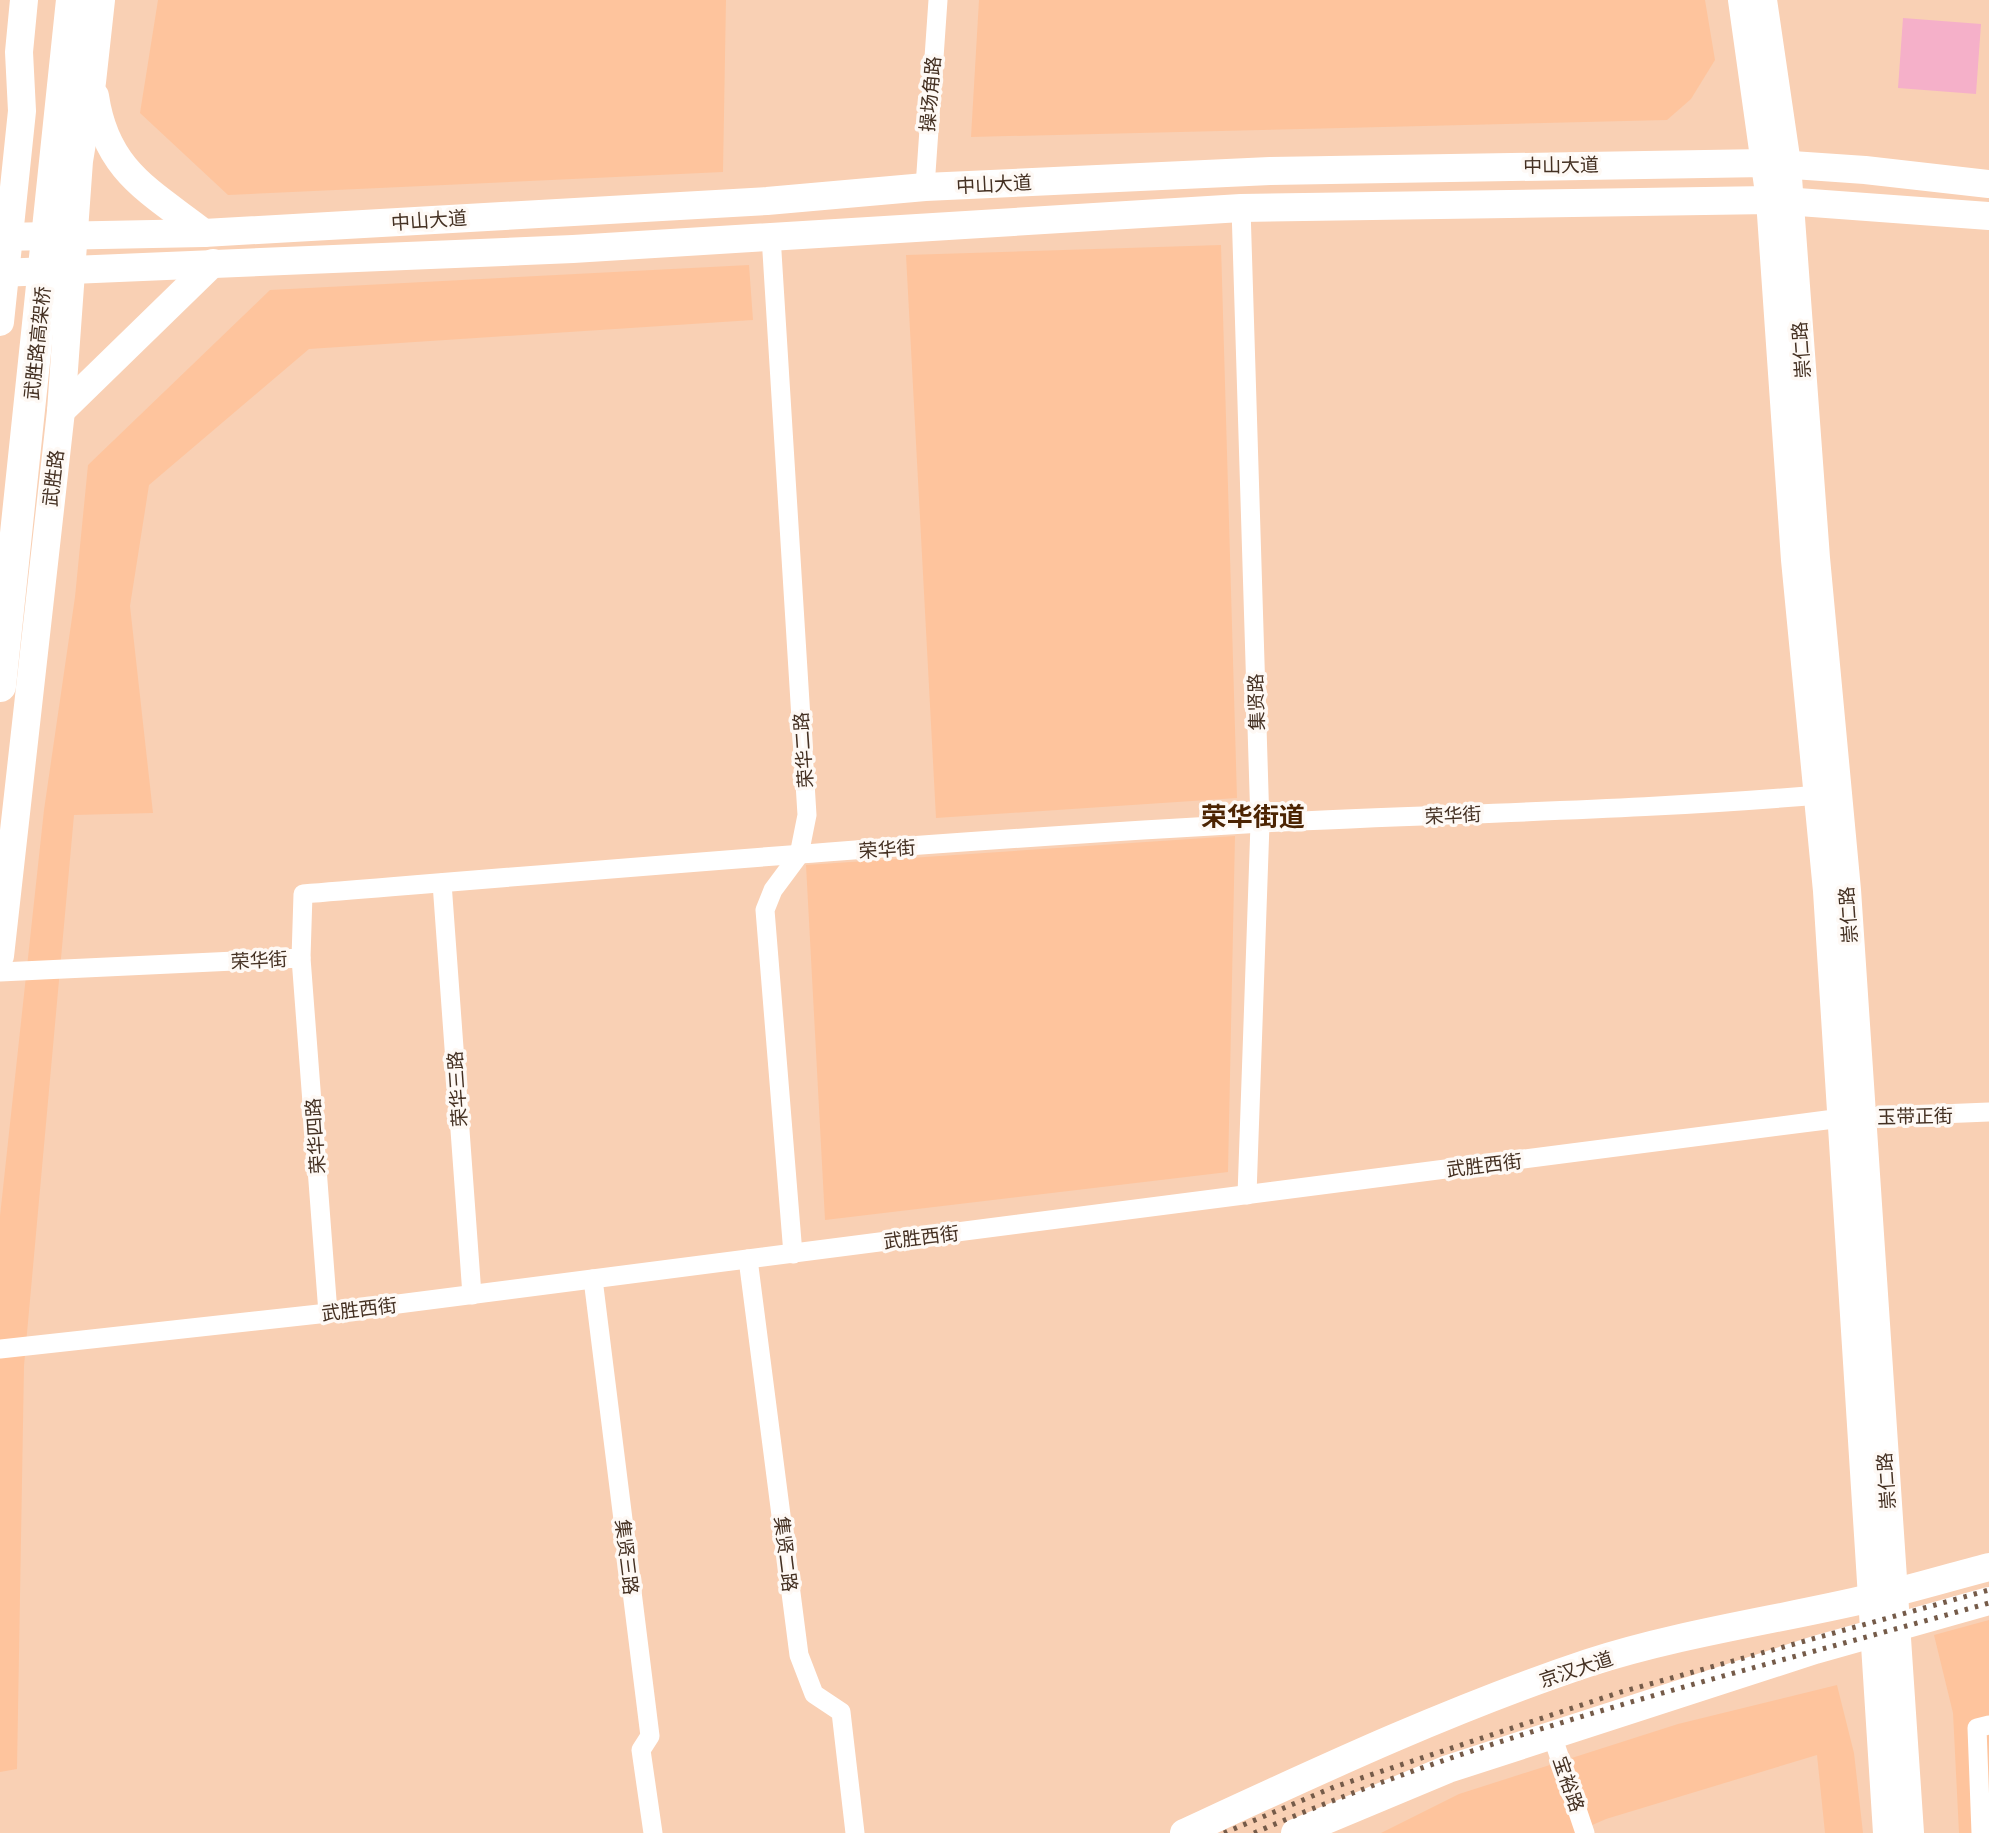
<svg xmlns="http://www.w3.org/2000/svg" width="1989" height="1833" viewBox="0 0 1989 1833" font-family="'Sofia Sans Condensed','Noto Sans SC',sans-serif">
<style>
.built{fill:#fec49d}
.green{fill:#f5b0c9}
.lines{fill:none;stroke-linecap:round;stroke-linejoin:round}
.street{stroke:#fff;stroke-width:19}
.secondary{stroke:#fff;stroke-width:28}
.primary{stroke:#fff;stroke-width:32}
.rail{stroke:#755b49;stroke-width:5;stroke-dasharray:3.5 7;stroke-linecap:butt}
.labels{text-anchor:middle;stroke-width:7;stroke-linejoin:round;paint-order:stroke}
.street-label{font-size:19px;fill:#443022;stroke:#fef9f5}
.district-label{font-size:26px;font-weight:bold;fill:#4c2402;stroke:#fef9f5}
</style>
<rect width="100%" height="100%" fill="#f9d0b4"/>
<!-- built -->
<g class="built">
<polygon points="158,0 726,0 723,172 228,195 140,113"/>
<polygon points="979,0 1705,0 1715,60 1691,99 1667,120 971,137"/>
<polygon points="1221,245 1237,798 936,818 906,255"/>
<polygon points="749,265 753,320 309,349 149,485 130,606 153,813 74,815 24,1366 17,1769 0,1772 0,1216 44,810 75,597 88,465 270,290"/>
<polygon points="1235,836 1228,1172 825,1220 806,865"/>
<polygon points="1989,1620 1989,1833 1959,1833 1953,1713 1934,1635"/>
<polygon points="1837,1685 1854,1753 1863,1833 1825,1833 1817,1755 1606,1819 1574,1833 1381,1833 1459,1794 1678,1724"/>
</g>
<!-- green -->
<polygon class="green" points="1903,18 1981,24 1976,94 1898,88"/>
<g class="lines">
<!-- street -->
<g class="street">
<polyline points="925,187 938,0"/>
<polyline points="1241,208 1260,824 1247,1195"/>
<polyline points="771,236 807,815 799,855 773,890 765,910 793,1254"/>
<polyline points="442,883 472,1295"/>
<polyline points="301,958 328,1313"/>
<path d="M 0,972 L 301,958 L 303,894 C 622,868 942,841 1262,823 C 1451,813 1641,811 1830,794"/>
<polyline points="748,1259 799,1655 814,1694 841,1712 855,1833"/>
<polyline points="593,1279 650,1736 641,1750 653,1833"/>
<polyline points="0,1349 328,1313 1842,1118 1989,1112"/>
<polyline points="1552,1735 1585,1833"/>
<polyline points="1981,1833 1977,1728 1989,1725"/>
</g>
<!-- secondary -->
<g class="secondary">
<polyline points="1742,0 1770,200 1795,560 1827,891 1887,1833"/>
<polyline points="1763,0 1787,164 1816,558 1847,890 1910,1833"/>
<path d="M 95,96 C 106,171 150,191 204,233"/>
<polyline points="0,237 204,233 767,201 925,187 1270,171 1765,163 1865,170 1989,184"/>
<polyline points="0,273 573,249 1241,208 1770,200 1989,216"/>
<polyline points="0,322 22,111 19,52 24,0"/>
<polyline points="61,411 213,263"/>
<polyline points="0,956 61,411 79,161 92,82 101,0"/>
<path d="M 1184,1833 C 1316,1772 1450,1709 1588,1663 C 1681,1633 1777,1620 1871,1598 C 1911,1589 1950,1577 1989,1567"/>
<polyline points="1295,1833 1448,1769 1815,1650 1989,1601"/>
</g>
<!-- primary -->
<polyline class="primary" points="0,686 72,0"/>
<!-- rail -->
<g class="rail">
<polyline points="1224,1833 1334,1787 1621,1692 1989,1590"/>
<path d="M 1254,1833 C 1490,1731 1742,1673 1989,1603"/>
</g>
</g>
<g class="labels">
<!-- street labels -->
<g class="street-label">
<text transform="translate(930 94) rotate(-85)" y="7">操场角路</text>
<text transform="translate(1561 165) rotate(-1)" y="7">中山大道</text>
<text transform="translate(994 184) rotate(-3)" y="7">中山大道</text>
<text transform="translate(429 220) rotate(-4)" y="7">中山大道</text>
<text transform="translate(37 343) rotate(-84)" y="7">武胜路高架桥</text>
<text transform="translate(1801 350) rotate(-94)" y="7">崇仁路</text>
<text transform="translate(53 478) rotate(-83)" y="7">武胜路</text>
<text transform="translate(1256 702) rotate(-92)" y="7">集贤路</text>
<text transform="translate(803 750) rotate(-94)" y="7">荣华二路</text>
<text transform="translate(1453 815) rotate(-3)" y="7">荣华街</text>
<text transform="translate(887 849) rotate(-4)" y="7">荣华街</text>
<text transform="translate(1848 915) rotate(-94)" y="7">崇仁路</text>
<text transform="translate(259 960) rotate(-3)" y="7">荣华街</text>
<text transform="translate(457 1089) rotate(-94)" y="7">荣华三路</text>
<text transform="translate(1915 1116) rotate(-1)" y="7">玉带正街</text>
<text transform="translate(315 1136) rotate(-94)" y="7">荣华四路</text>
<text transform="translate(1484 1165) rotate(-7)" y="7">武胜西街</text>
<text transform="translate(921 1237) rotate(-7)" y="7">武胜西街</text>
<text transform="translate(359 1309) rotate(-7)" y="7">武胜西街</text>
<text transform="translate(1886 1481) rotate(-94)" y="7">崇仁路</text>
<text transform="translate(786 1554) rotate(83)" y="7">集贤二路</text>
<text transform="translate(627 1557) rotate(83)" y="7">集贤三路</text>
<text transform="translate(1576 1669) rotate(-18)" y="7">京汉大道</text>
<text transform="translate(1569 1784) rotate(71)" y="7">宝裕路</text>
</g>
<!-- district labels -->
<g class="district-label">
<text x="1253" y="826">荣华街道</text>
</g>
</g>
</svg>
